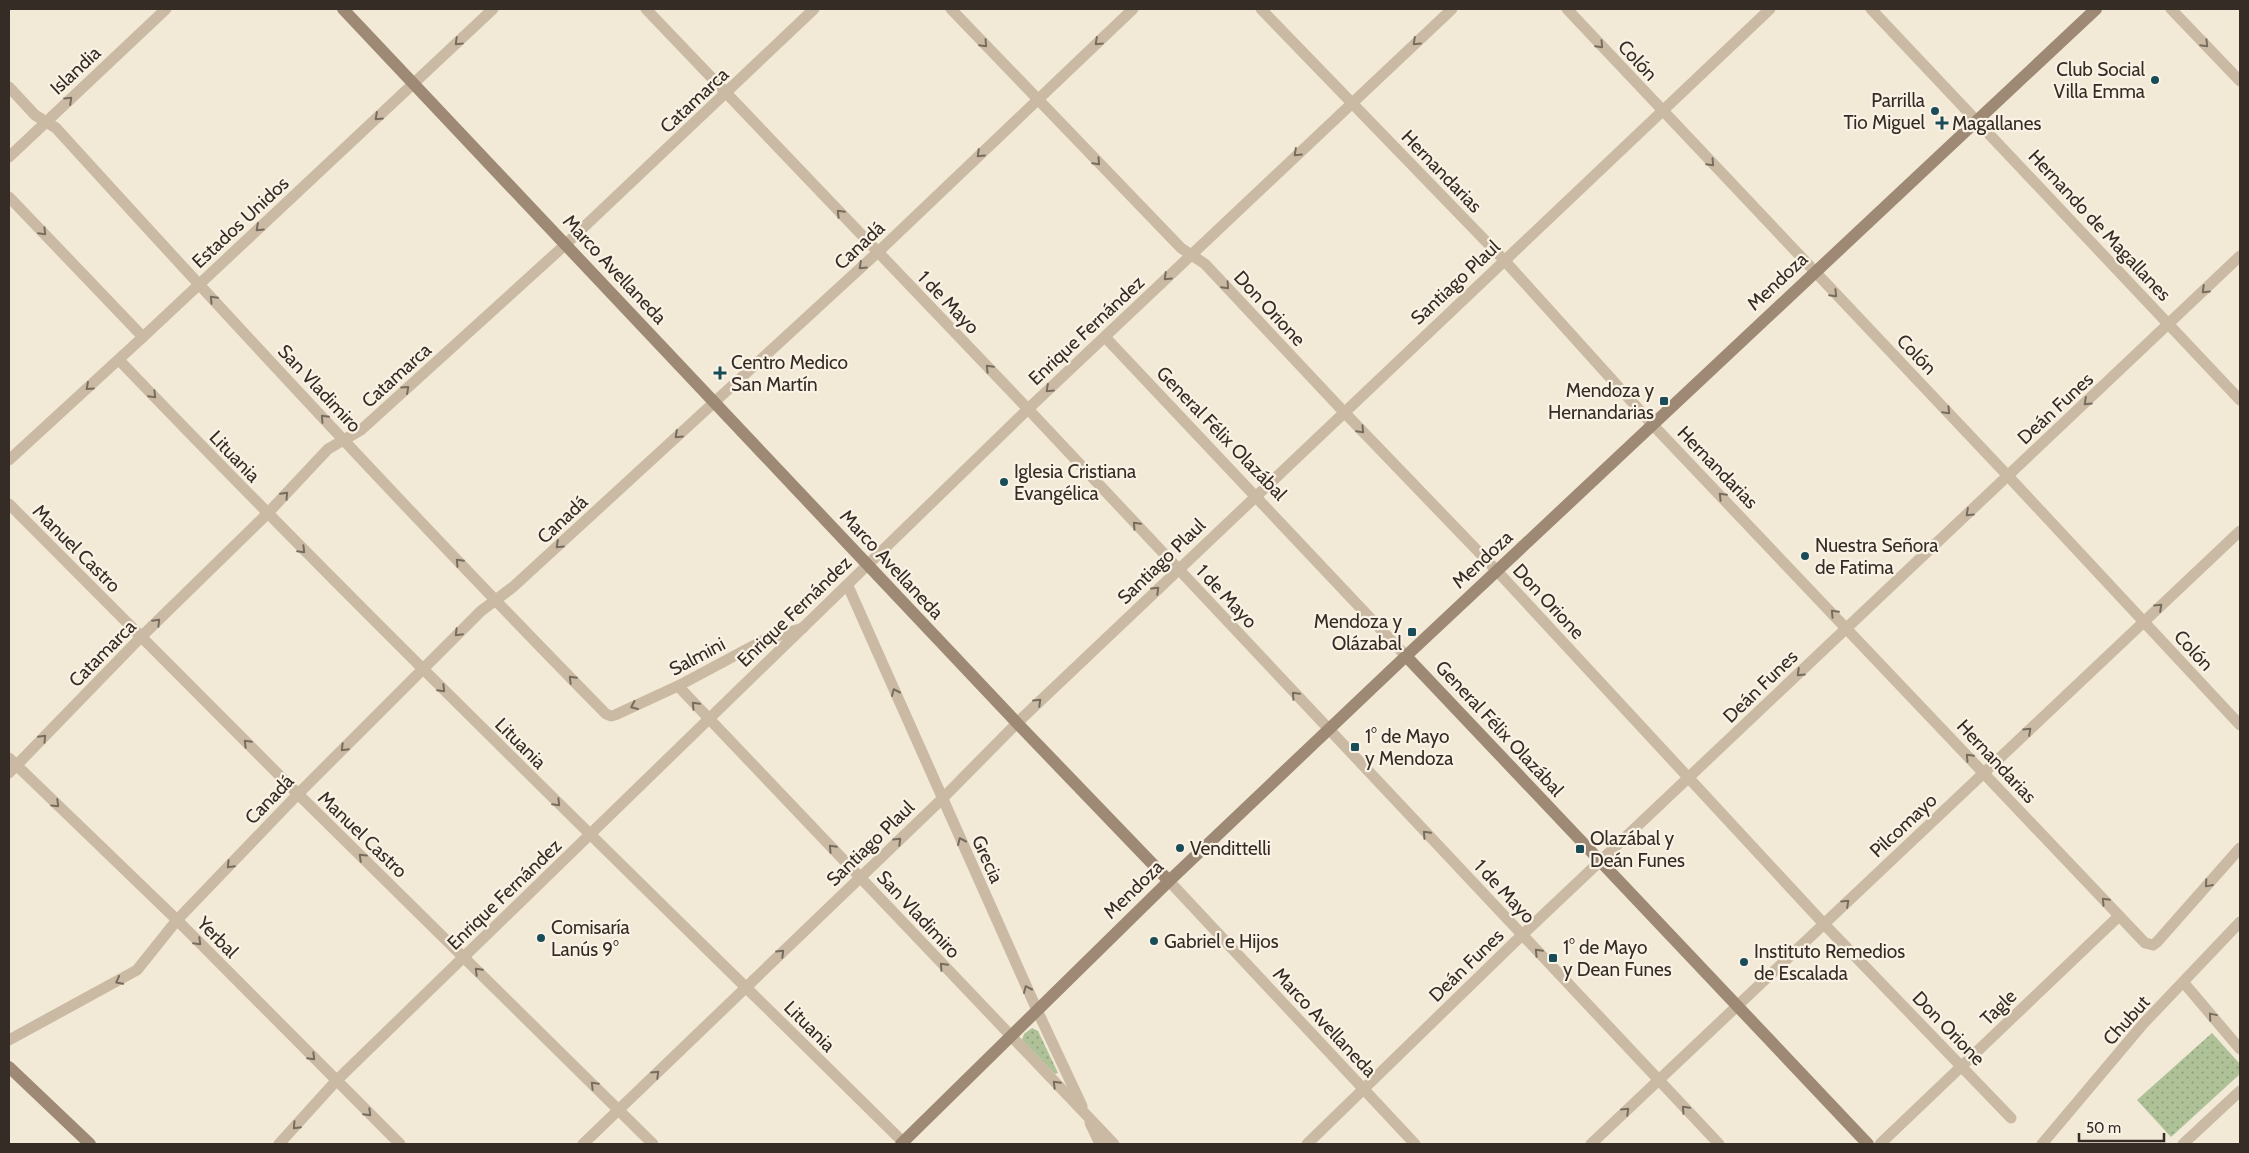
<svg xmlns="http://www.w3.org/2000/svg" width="2249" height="1153" viewBox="0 0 2249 1153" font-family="Cabin,sans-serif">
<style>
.park{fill:url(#park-dots)}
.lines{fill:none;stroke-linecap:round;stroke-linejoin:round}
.street{stroke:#cabaa3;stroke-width:11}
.secondary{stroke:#9e8975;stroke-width:12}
.oneway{stroke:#786c5e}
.poi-dot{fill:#1a4c58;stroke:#faf2e4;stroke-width:2}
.labels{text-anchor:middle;stroke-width:4.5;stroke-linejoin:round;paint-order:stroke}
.street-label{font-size:19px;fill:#352c25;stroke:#faf2e4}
.poi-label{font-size:19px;fill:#352c25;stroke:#faf2e4;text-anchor:start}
</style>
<defs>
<pattern id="park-dots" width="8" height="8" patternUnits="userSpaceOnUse" patternTransform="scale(1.25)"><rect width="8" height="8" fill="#aec197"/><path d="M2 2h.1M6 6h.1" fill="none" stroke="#8e9d7b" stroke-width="1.8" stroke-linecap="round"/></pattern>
</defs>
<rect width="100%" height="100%" fill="#f2e9d7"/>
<!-- park -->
<g class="park">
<polygon points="1032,1028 1038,1031 1058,1073 1055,1074 1022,1040 1024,1034"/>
<polygon points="2212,1033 2240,1064 2240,1074 2171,1137 2137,1100"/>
</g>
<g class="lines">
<!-- street -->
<g class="street">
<polyline points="646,9 1028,409 1719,1144"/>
<polyline points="951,9 1181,248 1205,264 1343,411 1498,572 1824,924 2011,1118"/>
<polyline points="1261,9 1504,260 1652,424 2145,943 2153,945 2157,942 2240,848"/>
<polyline points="1567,9 2008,476 2240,725"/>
<polyline points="1871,9 2240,400"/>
<polyline points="2171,9 2240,81"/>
<path d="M 9,87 L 35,115 L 56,128 C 236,326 418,523 606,714 L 611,716 L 615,715 L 678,686 L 764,640 L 803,628"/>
<polyline points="9,157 166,9"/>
<polyline points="9,197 143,337"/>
<polyline points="1105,337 1406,656"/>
<path d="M 119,360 C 375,627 642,884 905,1144"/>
<polyline points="9,460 143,337 493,9"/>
<polyline points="9,504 298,794 653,1144"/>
<polyline points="848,586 1037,1010 1082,1106"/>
<polyline points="678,686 1114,1144"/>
<polyline points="9,758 177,920 400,1144"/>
<polyline points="9,773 141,637 267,514 328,449 361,430 566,244 814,9"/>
<polyline points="1169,881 1415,1144"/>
<polyline points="2184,983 2240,1049"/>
<polyline points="9,1040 137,970 177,920 298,794 481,611 513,587 878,252 1133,9"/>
<polyline points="1090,1123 1100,1144"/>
<polyline points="279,1144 336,1081 1028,409 1452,9"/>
<polyline points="583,1144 942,799 1017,723 1770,9"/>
<polyline points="1307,1144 1522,935 2240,256"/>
<polyline points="1591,1144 2240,531"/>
<polyline points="1880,1144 2119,916"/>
<polyline points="2042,1144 2143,1024 2240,922"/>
<polyline points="2183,1144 2240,1091"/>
</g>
<!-- secondary -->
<g class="secondary">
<polyline points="343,9 1017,723 1169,881"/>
<polyline points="1406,656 1868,1144"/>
<polyline points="9,1067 90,1144"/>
<polyline points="901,1144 1169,881 1406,656 2096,9"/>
</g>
</g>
<!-- one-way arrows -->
<defs><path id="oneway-chevron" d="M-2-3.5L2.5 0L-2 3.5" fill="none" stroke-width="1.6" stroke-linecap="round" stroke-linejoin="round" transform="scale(1.25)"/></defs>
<g class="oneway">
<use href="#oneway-chevron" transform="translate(458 42) rotate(136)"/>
<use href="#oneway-chevron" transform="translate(1098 42) rotate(137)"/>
<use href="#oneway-chevron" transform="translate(1416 42) rotate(137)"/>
<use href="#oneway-chevron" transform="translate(984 44) rotate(47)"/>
<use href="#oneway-chevron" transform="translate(2205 44) rotate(46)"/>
<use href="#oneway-chevron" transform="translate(1600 45) rotate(47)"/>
<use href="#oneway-chevron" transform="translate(69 100) rotate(-43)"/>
<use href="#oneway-chevron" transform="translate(378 117) rotate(137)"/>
<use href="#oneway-chevron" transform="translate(1297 153) rotate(137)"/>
<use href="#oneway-chevron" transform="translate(980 154) rotate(136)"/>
<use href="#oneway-chevron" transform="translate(1097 162) rotate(46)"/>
<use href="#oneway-chevron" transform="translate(1711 163) rotate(47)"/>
<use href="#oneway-chevron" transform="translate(840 213) rotate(-134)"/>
<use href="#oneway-chevron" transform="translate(259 228) rotate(137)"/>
<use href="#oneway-chevron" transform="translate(43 232) rotate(46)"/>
<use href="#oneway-chevron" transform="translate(862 266) rotate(137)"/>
<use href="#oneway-chevron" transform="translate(1167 277) rotate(136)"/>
<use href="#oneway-chevron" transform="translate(1226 286) rotate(47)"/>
<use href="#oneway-chevron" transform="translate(2205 290) rotate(136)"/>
<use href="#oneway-chevron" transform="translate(1834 294) rotate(46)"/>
<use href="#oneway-chevron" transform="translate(213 299) rotate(-133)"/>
<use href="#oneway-chevron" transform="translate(989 368) rotate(-134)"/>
<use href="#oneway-chevron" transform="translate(89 387) rotate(138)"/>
<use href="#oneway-chevron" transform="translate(406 389) rotate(-42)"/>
<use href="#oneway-chevron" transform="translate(1049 389) rotate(137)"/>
<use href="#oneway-chevron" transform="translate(153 395) rotate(46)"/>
<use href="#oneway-chevron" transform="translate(2087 402) rotate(137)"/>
<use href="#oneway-chevron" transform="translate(1947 411) rotate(46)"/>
<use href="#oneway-chevron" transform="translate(324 418) rotate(-133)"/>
<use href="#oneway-chevron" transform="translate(1361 430) rotate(46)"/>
<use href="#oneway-chevron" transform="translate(678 435) rotate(137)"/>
<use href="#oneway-chevron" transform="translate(285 495) rotate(-47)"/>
<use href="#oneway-chevron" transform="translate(1722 496) rotate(-134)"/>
<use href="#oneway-chevron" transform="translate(1969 513) rotate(137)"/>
<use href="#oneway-chevron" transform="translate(1136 525) rotate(-133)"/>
<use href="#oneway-chevron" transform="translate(559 545) rotate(137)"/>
<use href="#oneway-chevron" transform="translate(302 550) rotate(45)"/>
<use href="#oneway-chevron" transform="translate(459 562) rotate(-133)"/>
<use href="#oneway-chevron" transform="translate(1156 590) rotate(-44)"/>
<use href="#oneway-chevron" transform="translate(2159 607) rotate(-43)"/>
<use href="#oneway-chevron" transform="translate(1834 613) rotate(-134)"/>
<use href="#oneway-chevron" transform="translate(157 622) rotate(-45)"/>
<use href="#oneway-chevron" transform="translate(458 633) rotate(135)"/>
<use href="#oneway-chevron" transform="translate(1800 673) rotate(136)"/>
<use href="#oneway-chevron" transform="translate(572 679) rotate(-135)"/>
<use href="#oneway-chevron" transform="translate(442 689) rotate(45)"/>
<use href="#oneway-chevron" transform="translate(895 692) rotate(-114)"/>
<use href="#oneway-chevron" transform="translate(1295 695) rotate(-133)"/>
<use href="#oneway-chevron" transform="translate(1038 702) rotate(-44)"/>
<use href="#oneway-chevron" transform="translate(695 705) rotate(-133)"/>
<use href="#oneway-chevron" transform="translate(634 706) rotate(156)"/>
<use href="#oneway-chevron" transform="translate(2028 731) rotate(-43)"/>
<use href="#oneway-chevron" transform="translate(43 738) rotate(-46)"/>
<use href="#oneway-chevron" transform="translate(247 743) rotate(-135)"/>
<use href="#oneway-chevron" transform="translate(344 748) rotate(135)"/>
<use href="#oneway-chevron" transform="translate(1969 757) rotate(-133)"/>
<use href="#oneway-chevron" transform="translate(557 803) rotate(45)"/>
<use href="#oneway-chevron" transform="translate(56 804) rotate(44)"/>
<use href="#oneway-chevron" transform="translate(1426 834) rotate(-133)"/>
<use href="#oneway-chevron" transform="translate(898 841) rotate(-44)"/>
<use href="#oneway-chevron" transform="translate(961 841) rotate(-114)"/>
<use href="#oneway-chevron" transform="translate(832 848) rotate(-134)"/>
<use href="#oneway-chevron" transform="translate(362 857) rotate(-136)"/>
<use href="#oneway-chevron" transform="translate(230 865) rotate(134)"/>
<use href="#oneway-chevron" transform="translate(2208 884) rotate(131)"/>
<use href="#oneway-chevron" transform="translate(2105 901) rotate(-133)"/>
<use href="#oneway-chevron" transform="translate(1846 903) rotate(-43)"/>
<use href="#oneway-chevron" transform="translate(198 942) rotate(45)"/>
<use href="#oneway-chevron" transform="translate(1538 952) rotate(-134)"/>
<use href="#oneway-chevron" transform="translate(781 953) rotate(-44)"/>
<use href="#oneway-chevron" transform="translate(943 966) rotate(-133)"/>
<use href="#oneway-chevron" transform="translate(478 971) rotate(-135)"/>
<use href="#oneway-chevron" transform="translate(119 981) rotate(152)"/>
<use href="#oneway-chevron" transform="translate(1027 989) rotate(-114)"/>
<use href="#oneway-chevron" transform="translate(2212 1016) rotate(-130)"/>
<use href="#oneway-chevron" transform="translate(312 1057) rotate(45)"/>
<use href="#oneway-chevron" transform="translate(656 1074) rotate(-44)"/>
<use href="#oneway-chevron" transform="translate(1056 1084) rotate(-135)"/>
<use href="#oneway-chevron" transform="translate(594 1085) rotate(-135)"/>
<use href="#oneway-chevron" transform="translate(1685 1109) rotate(-133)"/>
<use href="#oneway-chevron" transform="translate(1626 1111) rotate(-44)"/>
<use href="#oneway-chevron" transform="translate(368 1113) rotate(45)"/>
<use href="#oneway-chevron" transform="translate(296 1126) rotate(133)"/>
</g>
<!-- markers -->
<g class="poi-dot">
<circle cx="2155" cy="80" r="5"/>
<circle cx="1935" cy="111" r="5"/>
<path d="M1939.5 115.5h5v5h5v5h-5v5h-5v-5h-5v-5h5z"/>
<path d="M717.5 365.5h5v5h5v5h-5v5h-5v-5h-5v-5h5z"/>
<rect x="1659" y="396" width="10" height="10" rx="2.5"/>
<circle cx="1004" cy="482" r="5"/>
<circle cx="1805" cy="556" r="5"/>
<rect x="1407" y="627" width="10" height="10" rx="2.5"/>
<rect x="1350" y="742" width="10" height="10" rx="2.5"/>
<circle cx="1180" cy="848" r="5"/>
<rect x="1575" y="844" width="10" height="10" rx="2.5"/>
<circle cx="541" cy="938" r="5"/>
<circle cx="1154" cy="941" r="5"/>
<rect x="1548" y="953" width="10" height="10" rx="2.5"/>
<circle cx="1744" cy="962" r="5"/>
</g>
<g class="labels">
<!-- street labels -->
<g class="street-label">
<text transform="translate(1638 60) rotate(47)" y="7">Colón</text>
<text transform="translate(75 70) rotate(-43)" y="7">Islandia</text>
<text transform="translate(694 100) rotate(-43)" y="7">Catamarca</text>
<text transform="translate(1442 171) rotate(46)" y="7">Hernandarias</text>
<text transform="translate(240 222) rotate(-43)" y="7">Estados Unidos</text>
<text transform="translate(2100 225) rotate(47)" y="7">Hernando de Magallanes</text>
<text transform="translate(859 245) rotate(-43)" y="7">Canadá</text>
<text transform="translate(615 269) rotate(47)" y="7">Marco Avellaneda</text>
<text transform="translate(1777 281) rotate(-43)" y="7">Mendoza</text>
<text transform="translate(1455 282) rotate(-43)" y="7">Santiago Plaul</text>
<text transform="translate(949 302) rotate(46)" y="7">1 de Mayo</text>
<text transform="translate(1270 308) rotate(47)" y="7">Don Orione</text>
<text transform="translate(1086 330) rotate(-43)" y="7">Enrique Fernández</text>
<text transform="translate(1917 354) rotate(46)" y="7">Colón</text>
<text transform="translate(396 375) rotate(-42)" y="7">Catamarca</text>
<text transform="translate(320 388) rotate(47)" y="7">San Vladimiro</text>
<text transform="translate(2055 408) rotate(-43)" y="7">Deán Funes</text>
<text transform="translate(1222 433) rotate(46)" y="7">General Félix Olazábal</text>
<text transform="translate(235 456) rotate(46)" y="7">Lituania</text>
<text transform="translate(1718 467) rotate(46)" y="7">Hernandarias</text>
<text transform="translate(562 519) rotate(-43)" y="7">Canadá</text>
<text transform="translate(77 548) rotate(45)" y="7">Manuel Castro</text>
<text transform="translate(1482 559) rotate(-43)" y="7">Mendoza</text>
<text transform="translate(1161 561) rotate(-44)" y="7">Santiago Plaul</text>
<text transform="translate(892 564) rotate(47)" y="7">Marco Avellaneda</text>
<text transform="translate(1227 596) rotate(47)" y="7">1 de Mayo</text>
<text transform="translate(1549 601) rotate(47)" y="7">Don Orione</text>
<text transform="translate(794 611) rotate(-44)" y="7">Enrique Fernández</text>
<text transform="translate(2194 650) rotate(47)" y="7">Colón</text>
<text transform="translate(102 653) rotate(-45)" y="7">Catamarca</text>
<text transform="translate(697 656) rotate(-28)" y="7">Salmini</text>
<text transform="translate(1760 686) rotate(-44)" y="7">Deán Funes</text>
<text transform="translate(1500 728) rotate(47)" y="7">General Félix Olazábal</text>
<text transform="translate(521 743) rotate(45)" y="7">Lituania</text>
<text transform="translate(1997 761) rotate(47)" y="7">Hernandarias</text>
<text transform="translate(269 799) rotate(-46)" y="7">Canadá</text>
<text transform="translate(1903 825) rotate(-43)" y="7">Pilcomayo</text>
<text transform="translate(363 834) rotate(44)" y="7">Manuel Castro</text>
<text transform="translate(870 843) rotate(-44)" y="7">Santiago Plaul</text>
<text transform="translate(988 859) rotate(66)" y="7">Grecia</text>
<text transform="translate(1133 889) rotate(-44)" y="7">Mendoza</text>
<text transform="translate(1505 891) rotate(47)" y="7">1 de Mayo</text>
<text transform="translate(504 894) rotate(-44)" y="7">Enrique Fernández</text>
<text transform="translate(919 914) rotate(47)" y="7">San Vladimiro</text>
<text transform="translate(218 937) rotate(45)" y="7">Yerbal</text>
<text transform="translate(1466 965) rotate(-44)" y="7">Deán Funes</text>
<text transform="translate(1998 1007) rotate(-44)" y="7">Tagle</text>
<text transform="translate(2126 1020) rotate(-48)" y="7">Chubut</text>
<text transform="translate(1325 1022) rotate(47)" y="7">Marco Avellaneda</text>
<text transform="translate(810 1026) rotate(45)" y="7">Lituania</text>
<text transform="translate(1949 1028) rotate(46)" y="7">Don Orione</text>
</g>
<!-- poi labels -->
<g class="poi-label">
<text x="2145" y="76" text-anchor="end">Club Social<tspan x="2145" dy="22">Villa Emma</tspan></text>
<text x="1925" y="107" text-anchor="end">Parrilla<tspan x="1925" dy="22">Tio Miguel</tspan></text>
<text x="1952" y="130">Magallanes</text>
<text x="731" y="369">Centro Medico<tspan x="731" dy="22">San Martín</tspan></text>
<text x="1654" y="397" text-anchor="end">Mendoza y<tspan x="1654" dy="22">Hernandarias</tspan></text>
<text x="1014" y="478">Iglesia Cristiana<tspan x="1014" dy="22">Evangélica</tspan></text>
<text x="1815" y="552">Nuestra Señora<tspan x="1815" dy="22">de Fatima</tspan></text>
<text x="1402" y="628" text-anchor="end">Mendoza y<tspan x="1402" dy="22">Olázabal</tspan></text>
<text x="1365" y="743">1° de Mayo<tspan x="1365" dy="22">y Mendoza</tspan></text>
<text x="1590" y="845">Olazábal y<tspan x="1590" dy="22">Deán Funes</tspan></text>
<text x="1190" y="855">Vendittelli</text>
<text x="551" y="934">Comisaría<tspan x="551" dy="22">Lanús 9°</tspan></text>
<text x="1164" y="948">Gabriel e Hijos</text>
<text x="1563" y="954">1° de Mayo<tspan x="1563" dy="22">y Dean Funes</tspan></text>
<text x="1754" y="958">Instituto Remedios<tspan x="1754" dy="22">de Escalada</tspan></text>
</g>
</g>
<!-- border -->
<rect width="2249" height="1153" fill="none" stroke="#352c25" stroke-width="20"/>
<!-- scale -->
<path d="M2079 1133v8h85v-8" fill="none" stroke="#352c25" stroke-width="2.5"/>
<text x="2086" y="1133" font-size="15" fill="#352c25" stroke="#faf2e4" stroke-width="4" paint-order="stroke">50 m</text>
</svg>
